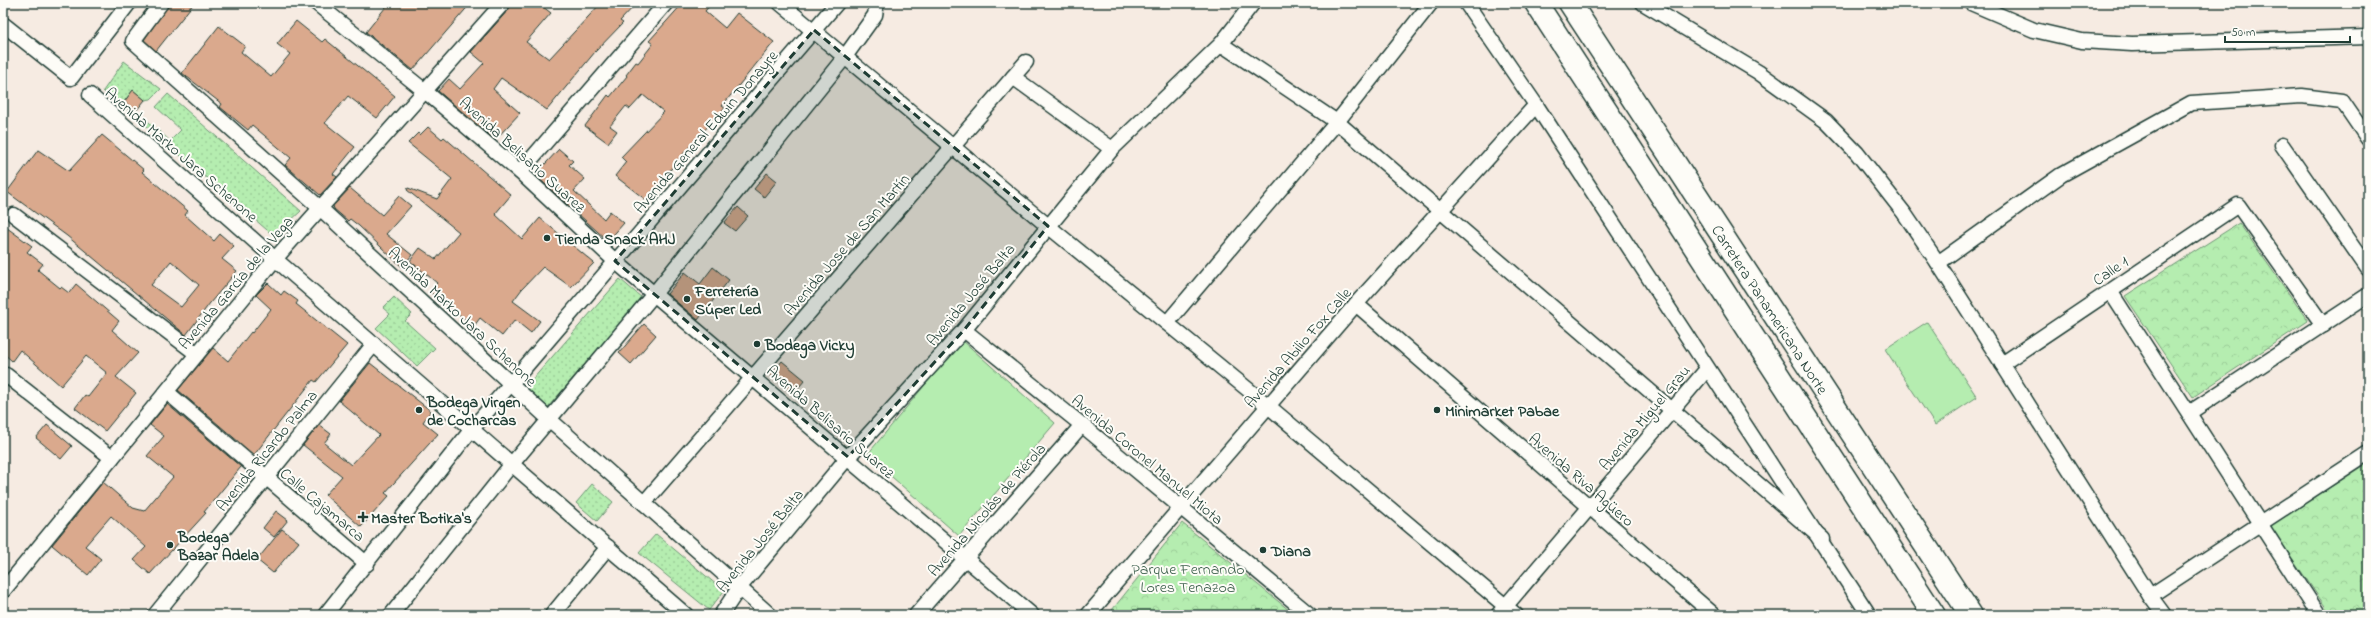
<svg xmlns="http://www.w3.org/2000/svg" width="2371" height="618" viewBox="0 0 2371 618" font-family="'Indie Flower',sans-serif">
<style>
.grass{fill:#b5edb0;stroke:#6a9572}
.forest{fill:url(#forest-crowns);stroke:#6a9572}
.garden{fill:url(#garden-dots);stroke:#6a9572}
.building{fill:#daa98d;stroke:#1f3d34;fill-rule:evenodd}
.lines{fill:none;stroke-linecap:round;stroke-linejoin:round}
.street-casing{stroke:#1f3d34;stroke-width:17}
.highway-casing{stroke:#1f3d34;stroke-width:25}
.street{stroke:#fdfcf7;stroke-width:14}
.highway{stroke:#fdfcf7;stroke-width:22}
.marked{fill:#1f3d34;fill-opacity:0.2;stroke:#1f3d34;stroke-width:3;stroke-dasharray:8 5;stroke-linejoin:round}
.poi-dot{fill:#1f3d34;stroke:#fdfcf7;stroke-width:1.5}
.labels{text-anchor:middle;stroke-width:4;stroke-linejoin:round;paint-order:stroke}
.street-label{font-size:16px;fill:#1f3d34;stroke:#fdfcf7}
.poi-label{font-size:16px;font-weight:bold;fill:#1f3d34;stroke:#fdfcf7;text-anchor:start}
.park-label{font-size:16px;fill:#3d604d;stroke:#fdfcf7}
</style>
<defs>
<pattern id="forest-crowns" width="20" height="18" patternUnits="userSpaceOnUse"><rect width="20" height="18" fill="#b5edb0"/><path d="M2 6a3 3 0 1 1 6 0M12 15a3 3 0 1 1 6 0" fill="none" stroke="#9bcc98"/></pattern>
<pattern id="garden-dots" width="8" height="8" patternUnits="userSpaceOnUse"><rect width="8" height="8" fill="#b5edb0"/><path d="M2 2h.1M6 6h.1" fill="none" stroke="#9bcc98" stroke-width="1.8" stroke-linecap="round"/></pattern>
</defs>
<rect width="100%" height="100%" fill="#f6ebe2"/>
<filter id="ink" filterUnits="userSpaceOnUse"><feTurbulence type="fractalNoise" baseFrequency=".025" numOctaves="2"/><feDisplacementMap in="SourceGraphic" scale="8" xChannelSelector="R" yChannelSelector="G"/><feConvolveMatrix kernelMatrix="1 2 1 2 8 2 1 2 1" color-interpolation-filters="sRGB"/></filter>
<g filter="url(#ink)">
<!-- grass -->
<g class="grass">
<polygon points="1927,322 1977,397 1935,425 1885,349"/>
<polygon points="962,340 1055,423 959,536 867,455"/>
</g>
<!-- forest -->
<g class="forest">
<polygon points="2239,223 2308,321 2193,397 2125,296"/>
<polygon points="2368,463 2368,615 2331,615 2270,526"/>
<polygon points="1182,523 1295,615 1108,615"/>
</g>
<!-- garden -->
<g class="garden">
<polygon points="124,61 161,89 151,99 145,100 133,90 124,102 136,111 133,114 103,91"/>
<polygon points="168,94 301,211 274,236 138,119 141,115 170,141 181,130 156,107"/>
<polygon points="620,279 642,298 548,407 525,388"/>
<polygon points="394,297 412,314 405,321 435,348 417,366 376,328 390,314 383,308"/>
<polygon points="592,484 613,502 597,521 576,503"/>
<polygon points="656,534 724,591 709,610 639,553"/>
</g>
<!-- building -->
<g class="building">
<polygon points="170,3 194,3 156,51 144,40"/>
<polygon points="389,3 471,3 413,70 366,32"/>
<polygon points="511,3 538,3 551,13 526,42 549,59 601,3 637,3 620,21 623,23 595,52 547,110 501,78 493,89 520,113 495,140 438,91 449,79 460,89 484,63 471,52 509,9"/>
<polygon points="683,3 712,3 705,11 725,28 737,13 774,42 722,106 725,108 712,124 711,123 684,153 646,200 615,176 626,162 621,157 664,112 643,95 630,109 626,106 610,126 617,131 608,143 585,126 608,95 610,97 627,76 626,75 636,62 638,63 653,44 649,41"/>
<polygon points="296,21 322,42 325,39 395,96 377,118 348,96 325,123 355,147 333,174 337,177 320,195 285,165 291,158 252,125 248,130 220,107 222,104 182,73 219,26 245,46 241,52 271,77 290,54 277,44"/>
<polygon points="133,90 145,100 136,111 124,102"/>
<polygon points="428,127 442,139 444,137 511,195 495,214 522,239 540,218 594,263 571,287 543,267 522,289 513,301 540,321 531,333 515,320 502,336 480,318 474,326 430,292 437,283 410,261 420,248 436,259 459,232 407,190 408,188 437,199 452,179 408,143 418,133 420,135"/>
<path d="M 102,135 L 144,170 L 142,172 L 188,211 L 185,215 L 214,241 L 220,234 L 234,246 L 222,259 L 237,271 L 210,303 L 186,335 L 67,236 L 7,192 L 38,150 L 69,171 ZM 171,261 L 199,285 L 181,307 L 151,285 Z"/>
<polygon points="559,149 573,161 569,165 585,179 574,191 604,219 610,211 624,223 608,241 535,175"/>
<polygon points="767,173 777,181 764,197 754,189"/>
<polygon points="350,188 382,215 399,196 411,206 386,234 412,255 402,267 359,226 350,219 348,221 334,209 333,206"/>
<polygon points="738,207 748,216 735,231 724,223"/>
<polygon points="3,225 32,246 27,252 43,264 38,270 60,288 61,287 69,293 76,284 119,321 112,330 138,353 116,377 136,393 105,431 75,408 85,395 88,397 107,373 86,356 61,386 20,350 12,361 3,353"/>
<polygon points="713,267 729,280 698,320 667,294 685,272 700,284"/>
<polygon points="268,283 281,295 284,291 298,301 296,304 347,345 316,382 313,380 254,455 178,390 213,348 228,361 251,332 252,333 271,309 256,295"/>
<polygon points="644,324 656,335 631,364 619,353"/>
<polygon points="782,361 805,380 793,394 770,375"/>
<polygon points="370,363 431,411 423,422 438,434 385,493 389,496 361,527 325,495 342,476 303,445 319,425 331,434 324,443 351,465 379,435 339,401"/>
<polygon points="167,404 241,467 204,512 206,513 150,574 134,560 146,547 111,516 85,546 101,559 88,575 52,545 103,482 133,508 144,511 173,477 147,456 164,436 150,425"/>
<polygon points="47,425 72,446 61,459 36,438"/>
<polygon points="276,511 288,520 274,537 263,528"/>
<polygon points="282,529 299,542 273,573 257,560"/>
</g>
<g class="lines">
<defs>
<g id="street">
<polyline points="161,3 133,41 320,208 549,419 770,615"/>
<polyline points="316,3 426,92 520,172 615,261 1032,615"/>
<polyline points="780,3 1048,226 1267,405 1516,615"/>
<polyline points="1466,3 1536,105 1869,615"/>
<polyline points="1643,3 1758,72 1826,121 1857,153 1904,213 1938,263 2150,596 2164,615"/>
<polyline points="1971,3 2034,30 2082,41 2132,44 2368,37"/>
<polyline points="3,24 71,78 129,3"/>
<polyline points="1221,44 1337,122 1822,539"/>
<polyline points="1013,77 1112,149"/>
<polyline points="90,95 275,259 686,615"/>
<polyline points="2282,145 2368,269"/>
<polyline points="520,172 666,3"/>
<polyline points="14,215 197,354"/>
<polyline points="1938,263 2061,175 2191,103 2302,96 2342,101 2368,139"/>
<polyline points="2110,291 2319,615"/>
<polyline points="1356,304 1714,615"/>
<polyline points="1167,323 1337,122 1431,3"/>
<polyline points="964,330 1082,425 1310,615"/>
<polyline points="2002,364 2238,205 2323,325"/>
<polyline points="3,379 6,375 112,458"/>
<polyline points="167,392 367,564"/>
<polyline points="2189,413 2368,295"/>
<polyline points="644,503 1026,62"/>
<polyline points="3,591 275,259 503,3"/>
<polyline points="2150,596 2368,453"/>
<polyline points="155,615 374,344"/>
<polyline points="325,615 472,429 837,3"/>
<polyline points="391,615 511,465 654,294 844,58 875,15 877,3"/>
<polyline points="552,615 608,547"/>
<polyline points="721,615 739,588 848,457 964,330 1112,149 1221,44 1253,3"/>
<polyline points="916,615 1082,425"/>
<polyline points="1088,615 1356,304 1536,105"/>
<polyline points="1498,615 1707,369"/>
</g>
<g id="highway">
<polyline points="1536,3 1934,615"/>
<path id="s1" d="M 1570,3 L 1971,615"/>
</g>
</defs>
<!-- street casing -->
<use href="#street" class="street-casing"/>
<!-- highway casing -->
<use href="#highway" class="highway-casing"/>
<!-- street -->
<use href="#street" class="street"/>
<!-- highway -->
<use href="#highway" class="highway"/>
</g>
</g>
<!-- marked area -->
<path class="marked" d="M 814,30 L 1048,226 L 964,330 L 848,457 L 615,261 Z"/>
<!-- markers -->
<g class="poi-dot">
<circle cx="547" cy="238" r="4"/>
<circle cx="687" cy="299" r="4"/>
<circle cx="757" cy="344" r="4"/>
<circle cx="419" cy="410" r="4"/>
<circle cx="1437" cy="410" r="4"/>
<path d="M361 511h4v4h4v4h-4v4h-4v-4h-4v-4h4z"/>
<circle cx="170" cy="545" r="4"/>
<circle cx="1263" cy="550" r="4"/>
</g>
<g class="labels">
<!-- street labels -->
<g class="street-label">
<text transform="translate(705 131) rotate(-49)" y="6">Avenida General Edwin Donayre</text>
<text transform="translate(182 154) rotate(41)" y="6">Avenida Marko Jara Schenone</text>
<text transform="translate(523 154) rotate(42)" y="6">Avenida Belisario Suarez</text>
<text transform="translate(846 244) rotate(-49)" y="6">Avenida Jose de San Martín</text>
<text transform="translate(2110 270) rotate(-34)" y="6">Calle 1</text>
<text transform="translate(235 282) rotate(-50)" y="6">Avenida García de la Vega</text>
<text transform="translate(970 294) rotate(-50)" y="6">Avenida José Balta</text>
<text dy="6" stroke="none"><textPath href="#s1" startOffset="366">Carretera Panamericana Norte</textPath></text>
<text transform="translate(463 316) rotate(43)" y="6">Avenida Marko Jara Schenone</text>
<text transform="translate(1297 347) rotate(-49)" y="6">Avenida Abilio Fox Calle</text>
<text transform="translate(1644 417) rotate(-50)" y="6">Avenida Miguel Grau</text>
<text transform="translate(831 421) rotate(41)" y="6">Avenida Belisario Suarez</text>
<text transform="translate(266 450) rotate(-51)" y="6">Avenida Ricardo Palma</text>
<text transform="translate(1148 459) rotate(40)" y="6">Avenida Coronel Manuel Miota</text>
<text transform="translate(1582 479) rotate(41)" y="6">Avenida Riva Agüero</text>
<text transform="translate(323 504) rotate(40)" y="6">Calle Cajamarca</text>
<text transform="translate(986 509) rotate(-49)" y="6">Avenida Nicolás de Piérola</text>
<text transform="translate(759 540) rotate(-51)" y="6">Avenida José Balta</text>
</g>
<!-- poi labels -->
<g class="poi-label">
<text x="555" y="244">Tienda Snack AHJ</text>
<text x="695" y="296">Ferretería<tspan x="695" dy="18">Súper Led</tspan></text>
<text x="765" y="350">Bodega Vicky</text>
<text x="427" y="407">Bodega Virgen<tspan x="427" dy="18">de Cocharcas</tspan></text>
<text x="1445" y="416">Minimarket Pabae</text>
<text x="371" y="523">Master Botika's</text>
<text x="178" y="542">Bodega<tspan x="178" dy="18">Bazar Adela</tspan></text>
<text x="1271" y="556">Diana</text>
</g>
<!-- park labels -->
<g class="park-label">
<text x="1188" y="574">Parque Fernando<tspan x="1188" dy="18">Lores Tenazoa</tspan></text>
</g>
</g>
<!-- margin -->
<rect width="2371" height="618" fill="none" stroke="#fdfcf7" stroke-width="16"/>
<rect x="8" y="8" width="2355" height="602" fill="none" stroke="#1f3d34" stroke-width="1.5" filter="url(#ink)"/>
<!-- scale -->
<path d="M2225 36v6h125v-6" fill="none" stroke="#1f3d34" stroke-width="2"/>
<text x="2231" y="36" font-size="12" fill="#1f3d34" stroke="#fdfcf7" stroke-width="3" paint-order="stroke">50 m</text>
</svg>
